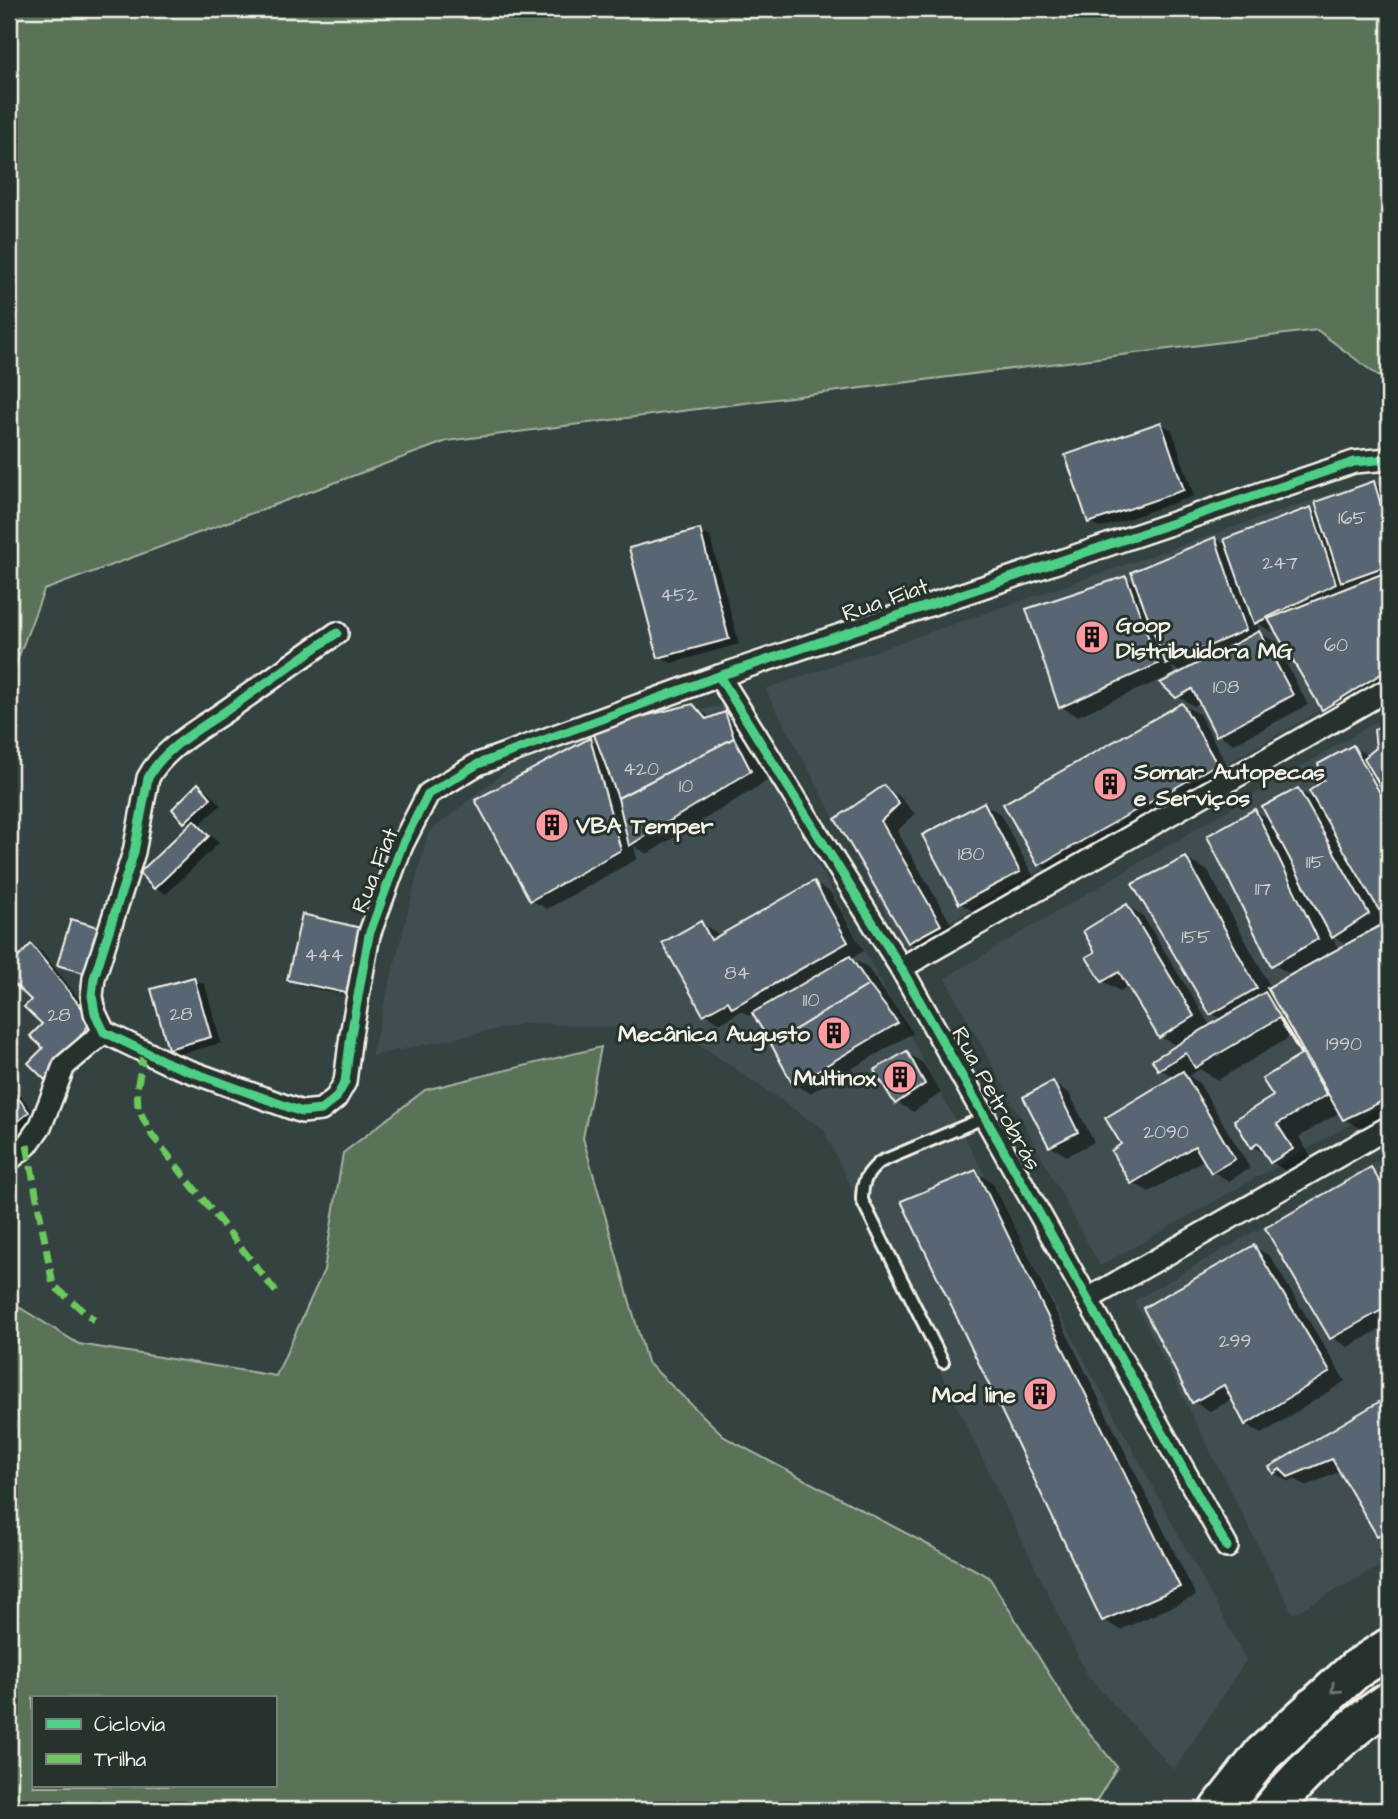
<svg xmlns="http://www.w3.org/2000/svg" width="1398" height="1819" viewBox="0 0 1398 1819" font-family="'Architects Daughter',sans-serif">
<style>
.built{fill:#404d51}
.green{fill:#5a7359;stroke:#a7b2a0;stroke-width:2;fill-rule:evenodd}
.shadow{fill:#0007;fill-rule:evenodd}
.building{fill:#596673;stroke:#f4f1e8;stroke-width:2}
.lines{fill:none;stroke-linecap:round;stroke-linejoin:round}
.lane-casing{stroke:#f4f1e8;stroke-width:16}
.street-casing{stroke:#f4f1e8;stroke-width:26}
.highway-casing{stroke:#f4f1e8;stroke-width:44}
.lane{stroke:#26332d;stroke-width:10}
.street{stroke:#26332d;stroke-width:21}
.highway{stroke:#26332d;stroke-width:38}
.quiet{stroke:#6dc95d;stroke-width:7;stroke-dasharray:14 7;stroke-linecap:butt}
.cycleway-casing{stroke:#26332d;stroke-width:13}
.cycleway{stroke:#4dcf88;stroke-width:9}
.oneway{stroke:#6e766e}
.labels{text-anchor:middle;stroke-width:6;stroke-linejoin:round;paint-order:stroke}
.number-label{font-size:19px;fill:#cdcecb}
.street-label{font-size:23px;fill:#f4f1e8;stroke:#26332d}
.poi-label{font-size:23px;font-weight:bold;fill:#f4f1e8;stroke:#26332d;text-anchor:start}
</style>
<rect width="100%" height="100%" fill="#354242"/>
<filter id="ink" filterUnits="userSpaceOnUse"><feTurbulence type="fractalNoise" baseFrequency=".0143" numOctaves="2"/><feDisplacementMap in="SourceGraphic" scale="14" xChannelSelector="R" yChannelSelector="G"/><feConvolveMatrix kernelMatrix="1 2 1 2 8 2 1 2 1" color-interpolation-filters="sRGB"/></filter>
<g filter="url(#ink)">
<!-- built -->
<g class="built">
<polygon points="1385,475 1389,476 1389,671 904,948 765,689"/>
<polygon points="731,703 1246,1660 1174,1770 1088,1677 823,1129 680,1031 528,1023 371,1056 428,833 534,748"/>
<polygon points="1389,714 1389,1103 1100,1266 945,978"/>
<polygon points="1389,1154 1389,1561 1293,1614 1134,1301"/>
</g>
<!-- green -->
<g class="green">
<polygon points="9,9 1389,9 1389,384 1317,330 447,441 44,590 9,682"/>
<path d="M 601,1047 L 583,1138 L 647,1362 L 726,1438 L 989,1577 L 1074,1714 L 1117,1767 L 1091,1810 L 9,1810 L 9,1301 L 79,1344 L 276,1376 L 324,1270 L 343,1153 L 425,1090 ZM 33,1698 L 275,1698 L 275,1786 L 33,1786 Z"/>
</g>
<!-- shadow -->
<g class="shadow">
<polygon points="1161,424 1172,430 1194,496 1101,528 1090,522"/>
<polygon points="1374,483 1383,488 1389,486 1389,688 1340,718 1323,708 1277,630 1272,632 1257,623 1260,633 1275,642 1308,705 1234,744 1218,734 1201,702 1194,706 1177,696 1182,673 1172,667 1174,674 1077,716 1061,707 1126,578 1138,585 1215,538 1228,546 1311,509 1321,514"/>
<polygon points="700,531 710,537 739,644 671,663 660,657"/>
<polygon points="1182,705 1199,714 1232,774 1055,874 1039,864"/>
<polygon points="693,706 712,718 724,714 741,724 767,781 647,854 634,846 637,859 547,909 531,900 590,740 600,745"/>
<path d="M 1389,723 L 1389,914 L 1374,905 L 1385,924 L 1381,926 L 1389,931 L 1389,1121 L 1366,1132 L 1344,1119 L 1340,1112 L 1299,1137 L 1314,1162 L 1293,1175 L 1271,1162 L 1267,1155 L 1252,1146 L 1275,1097 L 1303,1057 L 1311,1062 L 1295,1034 L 1218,1080 L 1200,1069 L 1189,1076 L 1199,1083 L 1250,1168 L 1229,1181 L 1213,1172 L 1205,1159 L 1149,1192 L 1132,1182 L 1124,1145 L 1175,1078 L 1159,1068 L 1178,1047 L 1160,1036 L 1129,985 L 1120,991 L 1103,981 L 1098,952 L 1127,906 L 1143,916 L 1211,1027 L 1223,1020 L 1211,1013 L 1186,859 L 1208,871 L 1271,988 L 1293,976 L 1273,964 L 1255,811 L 1271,820 L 1298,790 L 1317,801 L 1326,780 L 1353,747 L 1369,756 L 1378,749 L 1376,731 ZM 1332,936 L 1348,945 L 1339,950 Z"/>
<polygon points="198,785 209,792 221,805 199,825 219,843 166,894 156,888 141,873 191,825 185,821"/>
<polygon points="884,787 900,797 915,814 897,831 957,934 926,951 910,942 838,819"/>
<polygon points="984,804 1000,814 1036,881 976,913 960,903"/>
<polygon points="814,883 830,892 864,951 851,958 867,967 913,1033 810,1093 794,1084 755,1013 750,1016 741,1011 721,1023 704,1013 701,923 717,933 719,937"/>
<polygon points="72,921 98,979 70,970 59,964"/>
<polygon points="371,936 356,998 299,985 289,979"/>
<polygon points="32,946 42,952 101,1027 56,1084 46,1078 45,1024 33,1000 9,976 9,970"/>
<polygon points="194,979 205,985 221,1043 180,1054 169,1048"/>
<polygon points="907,1053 923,1063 941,1093 913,1112 897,1102"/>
<polygon points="9,1056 21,1070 9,1080"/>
<polygon points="9,1082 39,1118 11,1142 9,1141"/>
<polygon points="1053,1083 1069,1093 1094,1142 1067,1156 1050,1146"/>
<polygon points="1371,1169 1389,1182 1389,1324 1348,1347 1331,1337"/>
<polygon points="976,1172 992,1182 1196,1596 1120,1630 1104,1620"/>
<polygon points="1254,1247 1270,1256 1345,1381 1262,1434 1246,1424 1233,1399 1210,1411 1194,1402"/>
<polygon points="1389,1398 1389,1541 1379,1535 1341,1471 1306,1486 1295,1479 1290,1482 1274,1473 1272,1467"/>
</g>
<!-- building -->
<g class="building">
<polygon points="1161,422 1184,490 1088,523 1065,455"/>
<polygon points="1374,481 1389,533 1389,565 1341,582 1315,502"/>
<polygon points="1389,485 1389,509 1381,487"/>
<polygon points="1311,507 1336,584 1254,624 1224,539"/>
<polygon points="700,529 729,639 658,658 629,548"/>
<polygon points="1215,537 1246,630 1166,665 1131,572"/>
<polygon points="1389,571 1389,669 1322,710 1268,619"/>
<polygon points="1126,576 1158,664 1059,708 1026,609"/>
<polygon points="1259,631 1293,695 1216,736 1192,689 1176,698 1160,683"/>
<polygon points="1182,703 1217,764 1038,866 1003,804"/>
<polygon points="693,704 706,719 725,712 734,738 618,798 592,729"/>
<polygon points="1389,721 1389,801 1364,758 1376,748 1374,730"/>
<polygon points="590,738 621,850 530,901 475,800"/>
<polygon points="734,738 751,771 629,846 618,798"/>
<polygon points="1353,745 1389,809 1389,905 1379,910 1309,791 1324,780 1318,764"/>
<polygon points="198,783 211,798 184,823 172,809"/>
<polygon points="884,785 899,804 881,821 941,925 908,943 835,819"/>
<polygon points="1298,788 1369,914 1332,938 1262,807"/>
<polygon points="984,802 1020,872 959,904 922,835"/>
<polygon points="1255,809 1318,939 1271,966 1207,836"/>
<polygon points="194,820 209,836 154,889 139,873"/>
<polygon points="1186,857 1257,988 1210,1015 1132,884"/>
<polygon points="814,881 848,942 732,1008 728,1001 703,1015 662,943 701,921 711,940"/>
<polygon points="1127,904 1194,1016 1159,1038 1119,972 1102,982 1086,957 1095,952 1083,931"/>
<polygon points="302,914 361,928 346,993 287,980"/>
<polygon points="71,919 101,928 87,974 57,965"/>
<polygon points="1381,925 1389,939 1389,1098 1343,1120 1267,988"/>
<polygon points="31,944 92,1021 45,1080 28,1063 43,1048 30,1036 42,1024 24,1007 31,1000 9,979 9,967"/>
<polygon points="850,956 869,985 771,1044 752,1013"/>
<polygon points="194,977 211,1037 168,1049 151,989"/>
<polygon points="869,985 898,1023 793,1085 771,1044"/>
<polygon points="1265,992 1327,1095 1277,1124 1293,1149 1270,1163 1258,1143 1251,1148 1234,1120 1273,1096 1262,1079 1301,1055 1279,1018 1195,1068 1186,1053 1158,1070 1152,1060"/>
<polygon points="907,1051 925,1084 895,1104 874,1070"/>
<polygon points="1183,1071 1235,1159 1211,1173 1195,1146 1131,1184 1111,1151 1121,1144 1105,1118"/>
<polygon points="1053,1081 1078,1132 1049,1147 1023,1097"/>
<polygon points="9,1086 29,1112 9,1129"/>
<polygon points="1371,1167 1389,1197 1389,1306 1330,1339 1265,1228"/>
<polygon points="976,1170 1180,1587 1102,1621 901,1201"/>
<polygon points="1254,1245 1330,1372 1245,1425 1224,1385 1192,1403 1143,1308"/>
<polygon points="1389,1396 1389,1530 1377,1536 1332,1459 1288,1477 1280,1469 1273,1474 1269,1467"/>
</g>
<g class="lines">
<defs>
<path id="lane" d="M 943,1362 L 862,1200 C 862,1182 866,1174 880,1162 L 986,1117"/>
<g id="street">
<path d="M 337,633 C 301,658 266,683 230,708 C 202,728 164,747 148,778 L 134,852 L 94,978 L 92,996 L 95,1013 L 104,1032 L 170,1064 L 302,1112 L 321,1110 L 336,1098 L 345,1082 L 351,1035 L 369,935 L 402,845 L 428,794 L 478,764 L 719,676 L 1354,462 L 1389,459"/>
<polyline points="719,676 901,968 1227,1547"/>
<polyline points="901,968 1389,689"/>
<polyline points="9,1160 27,1145 41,1125 64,1066 104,1032"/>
<polyline points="1088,1299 1389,1127"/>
</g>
<g id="highway">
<polyline points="1219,1810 1263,1754 1355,1670 1389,1648"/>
<path d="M 1271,1810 C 1303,1771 1347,1730 1389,1702"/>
</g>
</defs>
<!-- lane casing -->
<use href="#lane" class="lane-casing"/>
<!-- street casing -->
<use href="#street" class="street-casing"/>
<!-- highway casing -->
<use href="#highway" class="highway-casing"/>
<!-- lane -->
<use href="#lane" class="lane"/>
<!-- street -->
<use href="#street" class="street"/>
<!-- highway -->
<use href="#highway" class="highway"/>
<!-- quiet -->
<g class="quiet">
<polyline points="144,1052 137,1089 138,1108 152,1135 276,1292"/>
<polyline points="27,1145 53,1285 94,1320"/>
</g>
<defs>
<g id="cycleway">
<path d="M 337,633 C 301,658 266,683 230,708 C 202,728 164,747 148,778 L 134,852 L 94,978 L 92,996 L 95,1013 L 104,1032 L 170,1064 L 302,1112 L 321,1110 L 336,1098 L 345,1082 L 351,1035 L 369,935 L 402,845 L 428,794 L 478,764 L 719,676 L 1354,462 L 1389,459"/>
<polyline points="719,676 901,968 1227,1547"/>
</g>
</defs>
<!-- cycleway casing -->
<use href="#cycleway" class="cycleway-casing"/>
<!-- cycleway -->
<use href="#cycleway" class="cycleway"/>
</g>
<!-- one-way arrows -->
<defs><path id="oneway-chevron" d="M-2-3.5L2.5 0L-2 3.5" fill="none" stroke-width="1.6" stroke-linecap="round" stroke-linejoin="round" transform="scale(1.75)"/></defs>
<use class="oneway" href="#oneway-chevron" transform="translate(1335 1689) rotate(137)"/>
</g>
<!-- icons -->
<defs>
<symbol id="building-disc" viewBox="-11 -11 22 22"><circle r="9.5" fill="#ff9aa2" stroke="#26332d"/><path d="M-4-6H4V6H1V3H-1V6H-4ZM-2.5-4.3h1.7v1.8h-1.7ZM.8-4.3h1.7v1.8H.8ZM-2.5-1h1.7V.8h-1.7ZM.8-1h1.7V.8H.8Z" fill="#111"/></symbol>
</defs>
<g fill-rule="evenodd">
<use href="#building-disc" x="1073" y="618" width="38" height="38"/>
<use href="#building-disc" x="1091" y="765" width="38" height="38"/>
<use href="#building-disc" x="533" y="806" width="38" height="38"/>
<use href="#building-disc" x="815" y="1014" width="38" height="38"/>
<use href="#building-disc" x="881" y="1058" width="38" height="38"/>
<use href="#building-disc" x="1021" y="1375" width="38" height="38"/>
</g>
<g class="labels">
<!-- number labels -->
<g class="number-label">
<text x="1352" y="524">165</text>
<text x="1280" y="569">247</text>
<text x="679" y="601">452</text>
<text x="1336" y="651">60</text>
<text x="1226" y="693">108</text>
<text x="641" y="775">420</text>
<text x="686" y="792">10</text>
<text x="971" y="860">180</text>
<text x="1315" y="868">115</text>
<text x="1263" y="895">117</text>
<text x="1196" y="943">155</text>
<text x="324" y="961">444</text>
<text x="737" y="979">84</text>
<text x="811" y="1006">110</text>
<text x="181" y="1020">28</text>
<text x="59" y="1021">28</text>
<text x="1344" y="1050">1990</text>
<text x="1166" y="1138">2090</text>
<text x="1235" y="1347">299</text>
</g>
<!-- street labels -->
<g class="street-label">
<text transform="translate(885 599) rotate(-19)" y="8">Rua Fiat</text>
<text transform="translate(374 870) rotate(-68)" y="8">Rua Fiat</text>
<text transform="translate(997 1098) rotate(61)" y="8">Rua Petrobrás</text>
</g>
<!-- poi labels -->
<g class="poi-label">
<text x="1116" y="632">Goop<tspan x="1116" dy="26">Distribuidora MG</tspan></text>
<text x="1134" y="779">Somar Autopecas<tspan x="1134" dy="26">e Serviços</tspan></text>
<text x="576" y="833">VBA Temper</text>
<text x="810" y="1041" text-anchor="end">Mecânica Augusto</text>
<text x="876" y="1085" text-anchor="end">Multinox</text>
<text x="1016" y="1402" text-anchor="end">Mod line</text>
</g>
</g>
<!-- margin -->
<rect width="1398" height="1819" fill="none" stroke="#26332d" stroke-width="35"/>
<rect x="18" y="18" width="1363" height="1784" fill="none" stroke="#f4f1e8" stroke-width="2.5" filter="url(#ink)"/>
<!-- legend -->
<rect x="32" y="1696" width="245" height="91" fill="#26332d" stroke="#787f78" stroke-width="2"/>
<rect x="46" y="1719" width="35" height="10" fill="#4dcf88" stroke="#787f78" stroke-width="2"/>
<text x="94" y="1731" font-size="21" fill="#f4f1e8">Ciclovia</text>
<rect x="46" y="1754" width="35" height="10" fill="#6dc95d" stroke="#787f78" stroke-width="2"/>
<text x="94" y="1766" font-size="21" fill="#f4f1e8">Trilha</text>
</svg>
